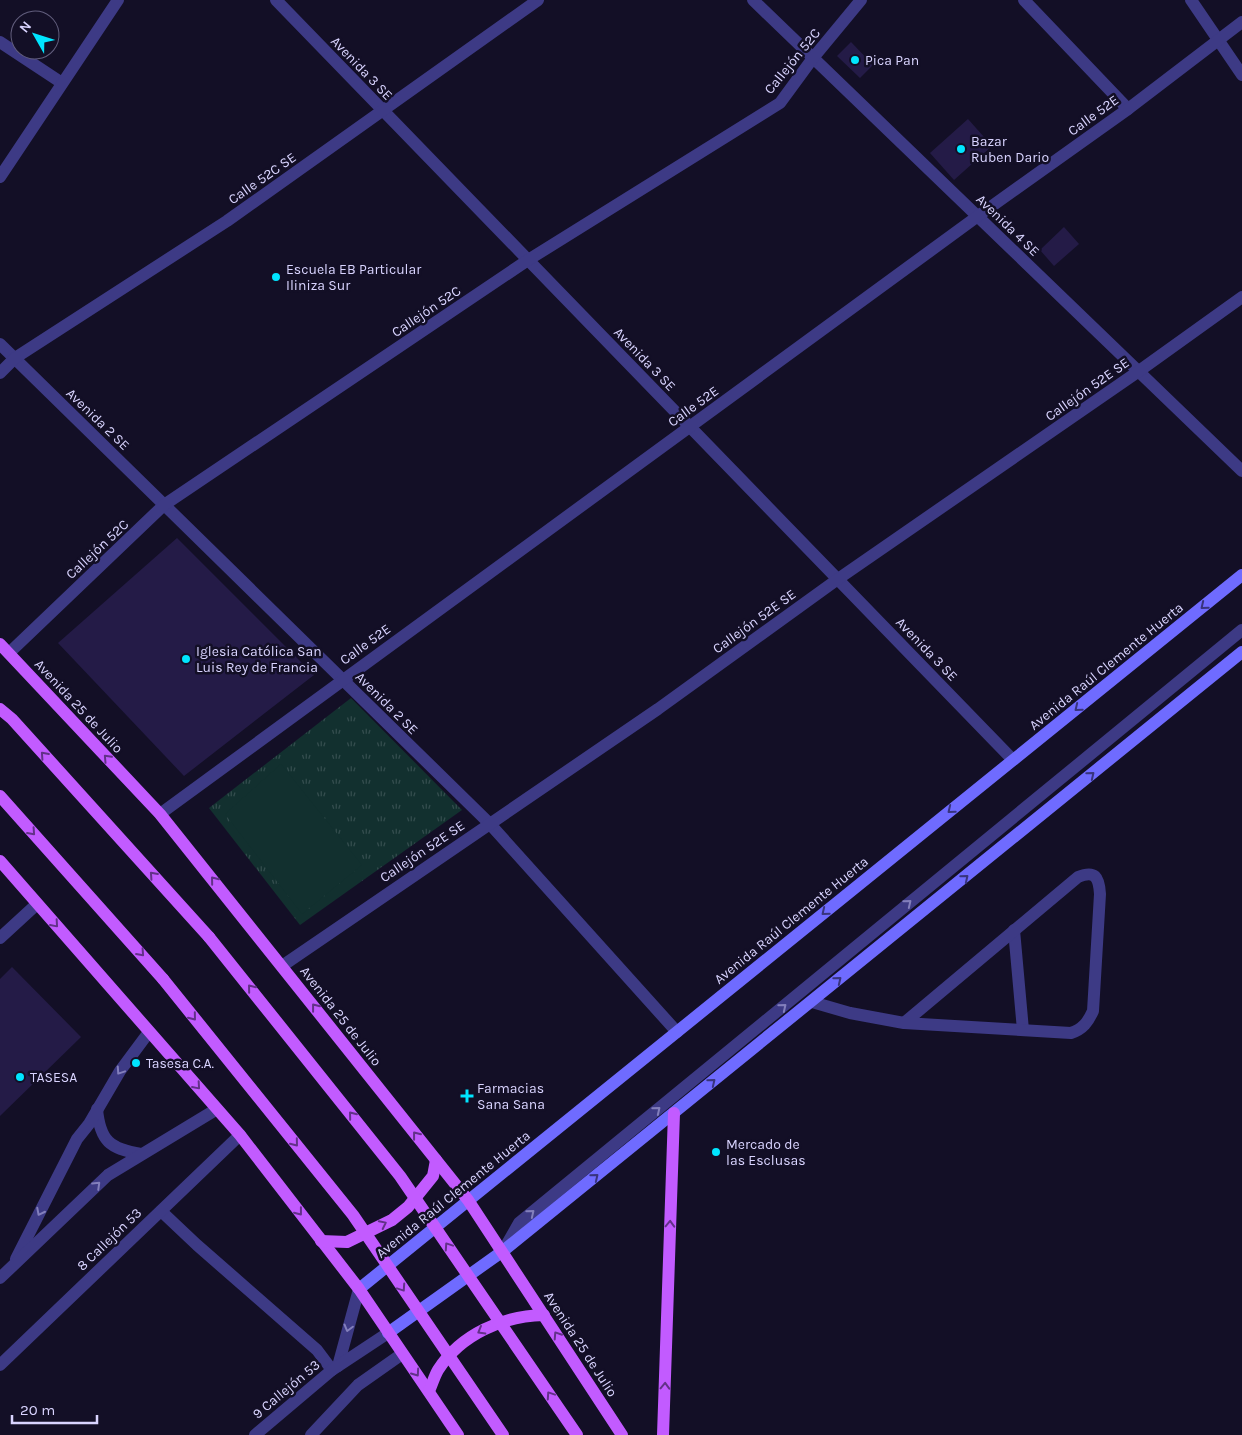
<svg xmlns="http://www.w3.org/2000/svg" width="1242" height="1435" viewBox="0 0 1242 1435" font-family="Karla,sans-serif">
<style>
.grass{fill:url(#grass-tufts)}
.pitch{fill:#12302f}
.building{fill:#241b47}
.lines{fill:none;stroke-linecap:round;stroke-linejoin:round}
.lane{stroke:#3d3a85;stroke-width:12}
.street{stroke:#3d3a85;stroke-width:12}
.secondary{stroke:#6f6bff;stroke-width:12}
.primary{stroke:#c25bff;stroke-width:12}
.primary-bridge{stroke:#c25bff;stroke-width:12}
.oneway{stroke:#38347d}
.oneway2{stroke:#623188}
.oneway3{stroke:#837fbc}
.poi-dot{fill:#00e5ff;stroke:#130f26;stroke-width:2}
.labels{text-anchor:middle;stroke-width:5;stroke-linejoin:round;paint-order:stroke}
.poi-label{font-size:14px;fill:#d9d4ff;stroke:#130f26;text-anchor:start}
.street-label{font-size:14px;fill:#d9d4ff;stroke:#130f26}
</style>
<defs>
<pattern id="grass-tufts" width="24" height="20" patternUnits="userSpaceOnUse" patternTransform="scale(1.25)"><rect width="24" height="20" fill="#12302f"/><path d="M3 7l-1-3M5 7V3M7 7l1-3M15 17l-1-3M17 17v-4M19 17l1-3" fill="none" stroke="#344d4e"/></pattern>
</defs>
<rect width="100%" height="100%" fill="#130f26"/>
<!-- grass -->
<polygon class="grass" points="351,698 462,810 300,925 209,808"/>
<!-- pitch -->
<polygon class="pitch" points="281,764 362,865 302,914 225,814"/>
<!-- building -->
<g class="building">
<polygon points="851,42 873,65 860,78 837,56"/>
<polygon points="968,119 992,146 954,180 930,153"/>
<polygon points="1064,227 1079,244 1054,266 1040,250"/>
<polygon points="177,538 314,675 184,776 58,643"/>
<polygon points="12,967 81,1037 0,1116 0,979"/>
</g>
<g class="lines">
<!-- lane -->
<g class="lane">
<polyline points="1014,930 1023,1030"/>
<polyline points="0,938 37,904"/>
<path d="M 812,1002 L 850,1013 L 904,1023 L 1071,1033 C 1083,1029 1088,1022 1093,1011 L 1100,894 C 1099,877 1095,870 1078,877 L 904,1023"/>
<path d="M 97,1109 C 100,1141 110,1149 141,1154"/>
<polyline points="161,1211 197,1245 317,1350 332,1370"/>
<polyline points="503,1251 519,1223 1242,630"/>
<polyline points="16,1259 77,1139 89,1124 120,1071 149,1032"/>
<polyline points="0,1278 108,1175 217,1109"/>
<polyline points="311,1435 358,1385 402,1354"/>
</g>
<!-- street -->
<g class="street">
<polyline points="276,0 1013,760"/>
<polyline points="753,0 1242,471"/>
<polyline points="1024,0 1128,109"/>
<polyline points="1191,0 1242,75"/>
<polyline points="0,42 62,83"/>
<polyline points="0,177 118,0"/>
<polyline points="0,344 489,823 677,1032"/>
<polyline points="0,373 15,358 227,221 538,0"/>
<polyline points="9,653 164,505 528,260 780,103 813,58 861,0"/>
<polyline points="160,814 978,216 1128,109 1242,22"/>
<polyline points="282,966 658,709 838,579 1139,371 1242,297"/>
<polyline points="0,1365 240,1135"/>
<polyline points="338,1366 359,1289"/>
<polyline points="255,1435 332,1370 388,1333"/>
</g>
<!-- secondary -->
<g class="secondary">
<polyline points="359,1289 1242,575"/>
<polyline points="388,1333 503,1251 1242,652"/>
</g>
<!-- primary -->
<g class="primary">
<polyline points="0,644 160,814 468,1200 622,1435"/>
<polyline points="0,709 12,719 209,937"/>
<polyline points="0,796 163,979"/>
<polyline points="0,861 240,1135 359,1289 458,1435"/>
<polyline points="321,1241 347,1242 392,1220 408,1207 433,1176 436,1160"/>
<path d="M 429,1391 C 432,1385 434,1377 438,1370 C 461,1334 503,1316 544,1315"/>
<polyline points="663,1435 674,1113"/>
</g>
<!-- primary-bridge -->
<g class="primary-bridge">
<polyline points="209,937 400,1176 577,1435"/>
<polyline points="163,979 353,1215 503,1435"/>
</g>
</g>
<!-- one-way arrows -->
<defs><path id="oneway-chevron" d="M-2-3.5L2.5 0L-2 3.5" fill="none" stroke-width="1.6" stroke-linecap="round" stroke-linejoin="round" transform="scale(1.25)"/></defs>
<g class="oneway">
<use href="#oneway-chevron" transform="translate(1204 606) rotate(141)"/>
<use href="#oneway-chevron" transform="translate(1078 708) rotate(141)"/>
<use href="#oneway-chevron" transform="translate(1091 775) rotate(-39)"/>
<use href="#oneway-chevron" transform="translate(951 810) rotate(141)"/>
<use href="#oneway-chevron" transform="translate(965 878) rotate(-39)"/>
<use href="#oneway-chevron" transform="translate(825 912) rotate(141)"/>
<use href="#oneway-chevron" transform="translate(838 980) rotate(-39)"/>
<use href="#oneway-chevron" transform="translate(712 1082) rotate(-39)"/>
<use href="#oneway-chevron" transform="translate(595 1177) rotate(-39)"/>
</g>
<g class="oneway2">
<use href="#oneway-chevron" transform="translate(44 755) rotate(-132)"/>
<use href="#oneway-chevron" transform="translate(107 758) rotate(-133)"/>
<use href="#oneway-chevron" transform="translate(32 832) rotate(48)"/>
<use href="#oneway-chevron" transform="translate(153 875) rotate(-132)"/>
<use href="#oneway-chevron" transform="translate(214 880) rotate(-129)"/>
<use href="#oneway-chevron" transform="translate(55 924) rotate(49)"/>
<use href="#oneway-chevron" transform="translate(141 953) rotate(48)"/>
<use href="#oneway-chevron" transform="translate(251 988) rotate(-129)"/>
<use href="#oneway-chevron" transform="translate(315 1007) rotate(-128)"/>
<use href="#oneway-chevron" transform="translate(193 1017) rotate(51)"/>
<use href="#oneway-chevron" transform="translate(197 1086) rotate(49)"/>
<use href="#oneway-chevron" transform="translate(352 1115) rotate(-129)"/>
<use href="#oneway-chevron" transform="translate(416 1135) rotate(-128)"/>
<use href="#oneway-chevron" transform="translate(295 1143) rotate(51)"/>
<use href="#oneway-chevron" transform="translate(299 1212) rotate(52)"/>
<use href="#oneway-chevron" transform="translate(383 1224) rotate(-26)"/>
<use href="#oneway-chevron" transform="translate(670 1224) rotate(-88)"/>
<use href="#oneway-chevron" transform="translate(448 1246) rotate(-124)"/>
<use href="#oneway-chevron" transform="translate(402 1288) rotate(56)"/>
<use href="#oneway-chevron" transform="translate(481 1331) rotate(150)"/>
<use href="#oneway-chevron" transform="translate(557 1335) rotate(-123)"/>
<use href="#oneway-chevron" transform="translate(416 1373) rotate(55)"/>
<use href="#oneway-chevron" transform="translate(665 1386) rotate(-88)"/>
<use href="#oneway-chevron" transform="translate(550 1395) rotate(-124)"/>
</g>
<g class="oneway3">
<use href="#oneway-chevron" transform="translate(908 903) rotate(-39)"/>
<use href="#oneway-chevron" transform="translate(783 1007) rotate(-39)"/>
<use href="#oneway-chevron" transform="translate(120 1071) rotate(124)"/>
<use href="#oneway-chevron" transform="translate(657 1110) rotate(-39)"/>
<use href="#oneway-chevron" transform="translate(97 1185) rotate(-44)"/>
<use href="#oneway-chevron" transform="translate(40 1212) rotate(117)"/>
<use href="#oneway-chevron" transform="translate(531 1213) rotate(-39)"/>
<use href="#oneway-chevron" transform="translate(348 1328) rotate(105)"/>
</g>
<!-- markers -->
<g class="poi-dot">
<circle cx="855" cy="60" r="5"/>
<circle cx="961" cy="149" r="5"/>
<circle cx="276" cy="277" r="5"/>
<circle cx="186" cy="659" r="5"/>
<circle cx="136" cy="1063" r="5"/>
<circle cx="20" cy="1077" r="5"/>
<path d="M464.5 1088.5h5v5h5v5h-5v5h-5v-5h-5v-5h5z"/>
<circle cx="716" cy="1152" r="5"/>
</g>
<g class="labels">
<!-- poi labels -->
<g class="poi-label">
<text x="865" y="65">Pica Pan</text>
<text x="971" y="146">Bazar<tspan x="971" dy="16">Ruben Dario</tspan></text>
<text x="286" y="274">Escuela EB Particular<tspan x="286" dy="16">Iliniza Sur</tspan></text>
<text x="196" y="656">Iglesia Católica San<tspan x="196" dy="16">Luis Rey de Francia</tspan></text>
<text x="146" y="1068">Tasesa C.A.</text>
<text x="30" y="1082">TASESA</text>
<text x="477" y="1093">Farmacias<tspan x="477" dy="16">Sana Sana</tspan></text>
<text x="726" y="1149">Mercado de<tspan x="726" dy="16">las Esclusas</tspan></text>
</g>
<!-- street labels -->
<g class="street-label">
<text transform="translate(792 61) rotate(-51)" y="5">Callejón 52C</text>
<text transform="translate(362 68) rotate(46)" y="5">Avenida 3 SE</text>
<text transform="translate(1093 115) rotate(-36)" y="5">Calle 52E</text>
<text transform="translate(262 178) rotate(-35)" y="5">Calle 52C SE</text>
<text transform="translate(1008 225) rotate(44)" y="5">Avenida 4 SE</text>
<text transform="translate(426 311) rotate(-34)" y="5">Callejón 52C</text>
<text transform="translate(645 359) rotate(46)" y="5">Avenida 3 SE</text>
<text transform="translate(1087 389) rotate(-35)" y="5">Callejón 52E SE</text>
<text transform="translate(693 406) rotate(-36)" y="5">Calle 52E</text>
<text transform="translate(98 419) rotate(44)" y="5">Avenida 2 SE</text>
<text transform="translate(97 549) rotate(-43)" y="5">Callejón 52C</text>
<text transform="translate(754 621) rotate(-36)" y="5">Callejón 52E SE</text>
<text transform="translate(365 644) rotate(-36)" y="5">Calle 52E</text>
<text transform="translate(927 649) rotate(46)" y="5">Avenida 3 SE</text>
<text transform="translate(1106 666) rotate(-39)" y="5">Avenida Raúl Clemente Huerta</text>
<text transform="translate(387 703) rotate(45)" y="5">Avenida 2 SE</text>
<text transform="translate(79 706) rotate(47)" y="5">Avenida 25 de Julio</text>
<text transform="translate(422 851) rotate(-34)" y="5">Callejón 52E SE</text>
<text transform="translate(791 920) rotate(-39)" y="5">Avenida Raúl Clemente Huerta</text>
<text transform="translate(341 1016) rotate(52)" y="5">Avenida 25 de Julio</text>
<text transform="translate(453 1194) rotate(-39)" y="5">Avenida Raúl Clemente Huerta</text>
<text transform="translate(109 1239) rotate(-44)" y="5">8 Callejón 53</text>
<text transform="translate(581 1344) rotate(57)" y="5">Avenida 25 de Julio</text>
<text transform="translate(286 1389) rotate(-40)" y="5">9 Callejón 53</text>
</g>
</g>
<!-- north arrow -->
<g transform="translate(35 35) rotate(309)"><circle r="24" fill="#130f26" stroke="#625e7d"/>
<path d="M0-4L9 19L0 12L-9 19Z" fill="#00e5ff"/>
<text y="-8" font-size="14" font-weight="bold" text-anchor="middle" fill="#d9d4ff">N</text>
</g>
<!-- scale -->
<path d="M12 1415v8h85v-8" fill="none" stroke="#d9d4ff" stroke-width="2.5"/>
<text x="20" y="1415" font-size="15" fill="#d9d4ff" stroke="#130f26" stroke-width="4" paint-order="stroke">20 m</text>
</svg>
